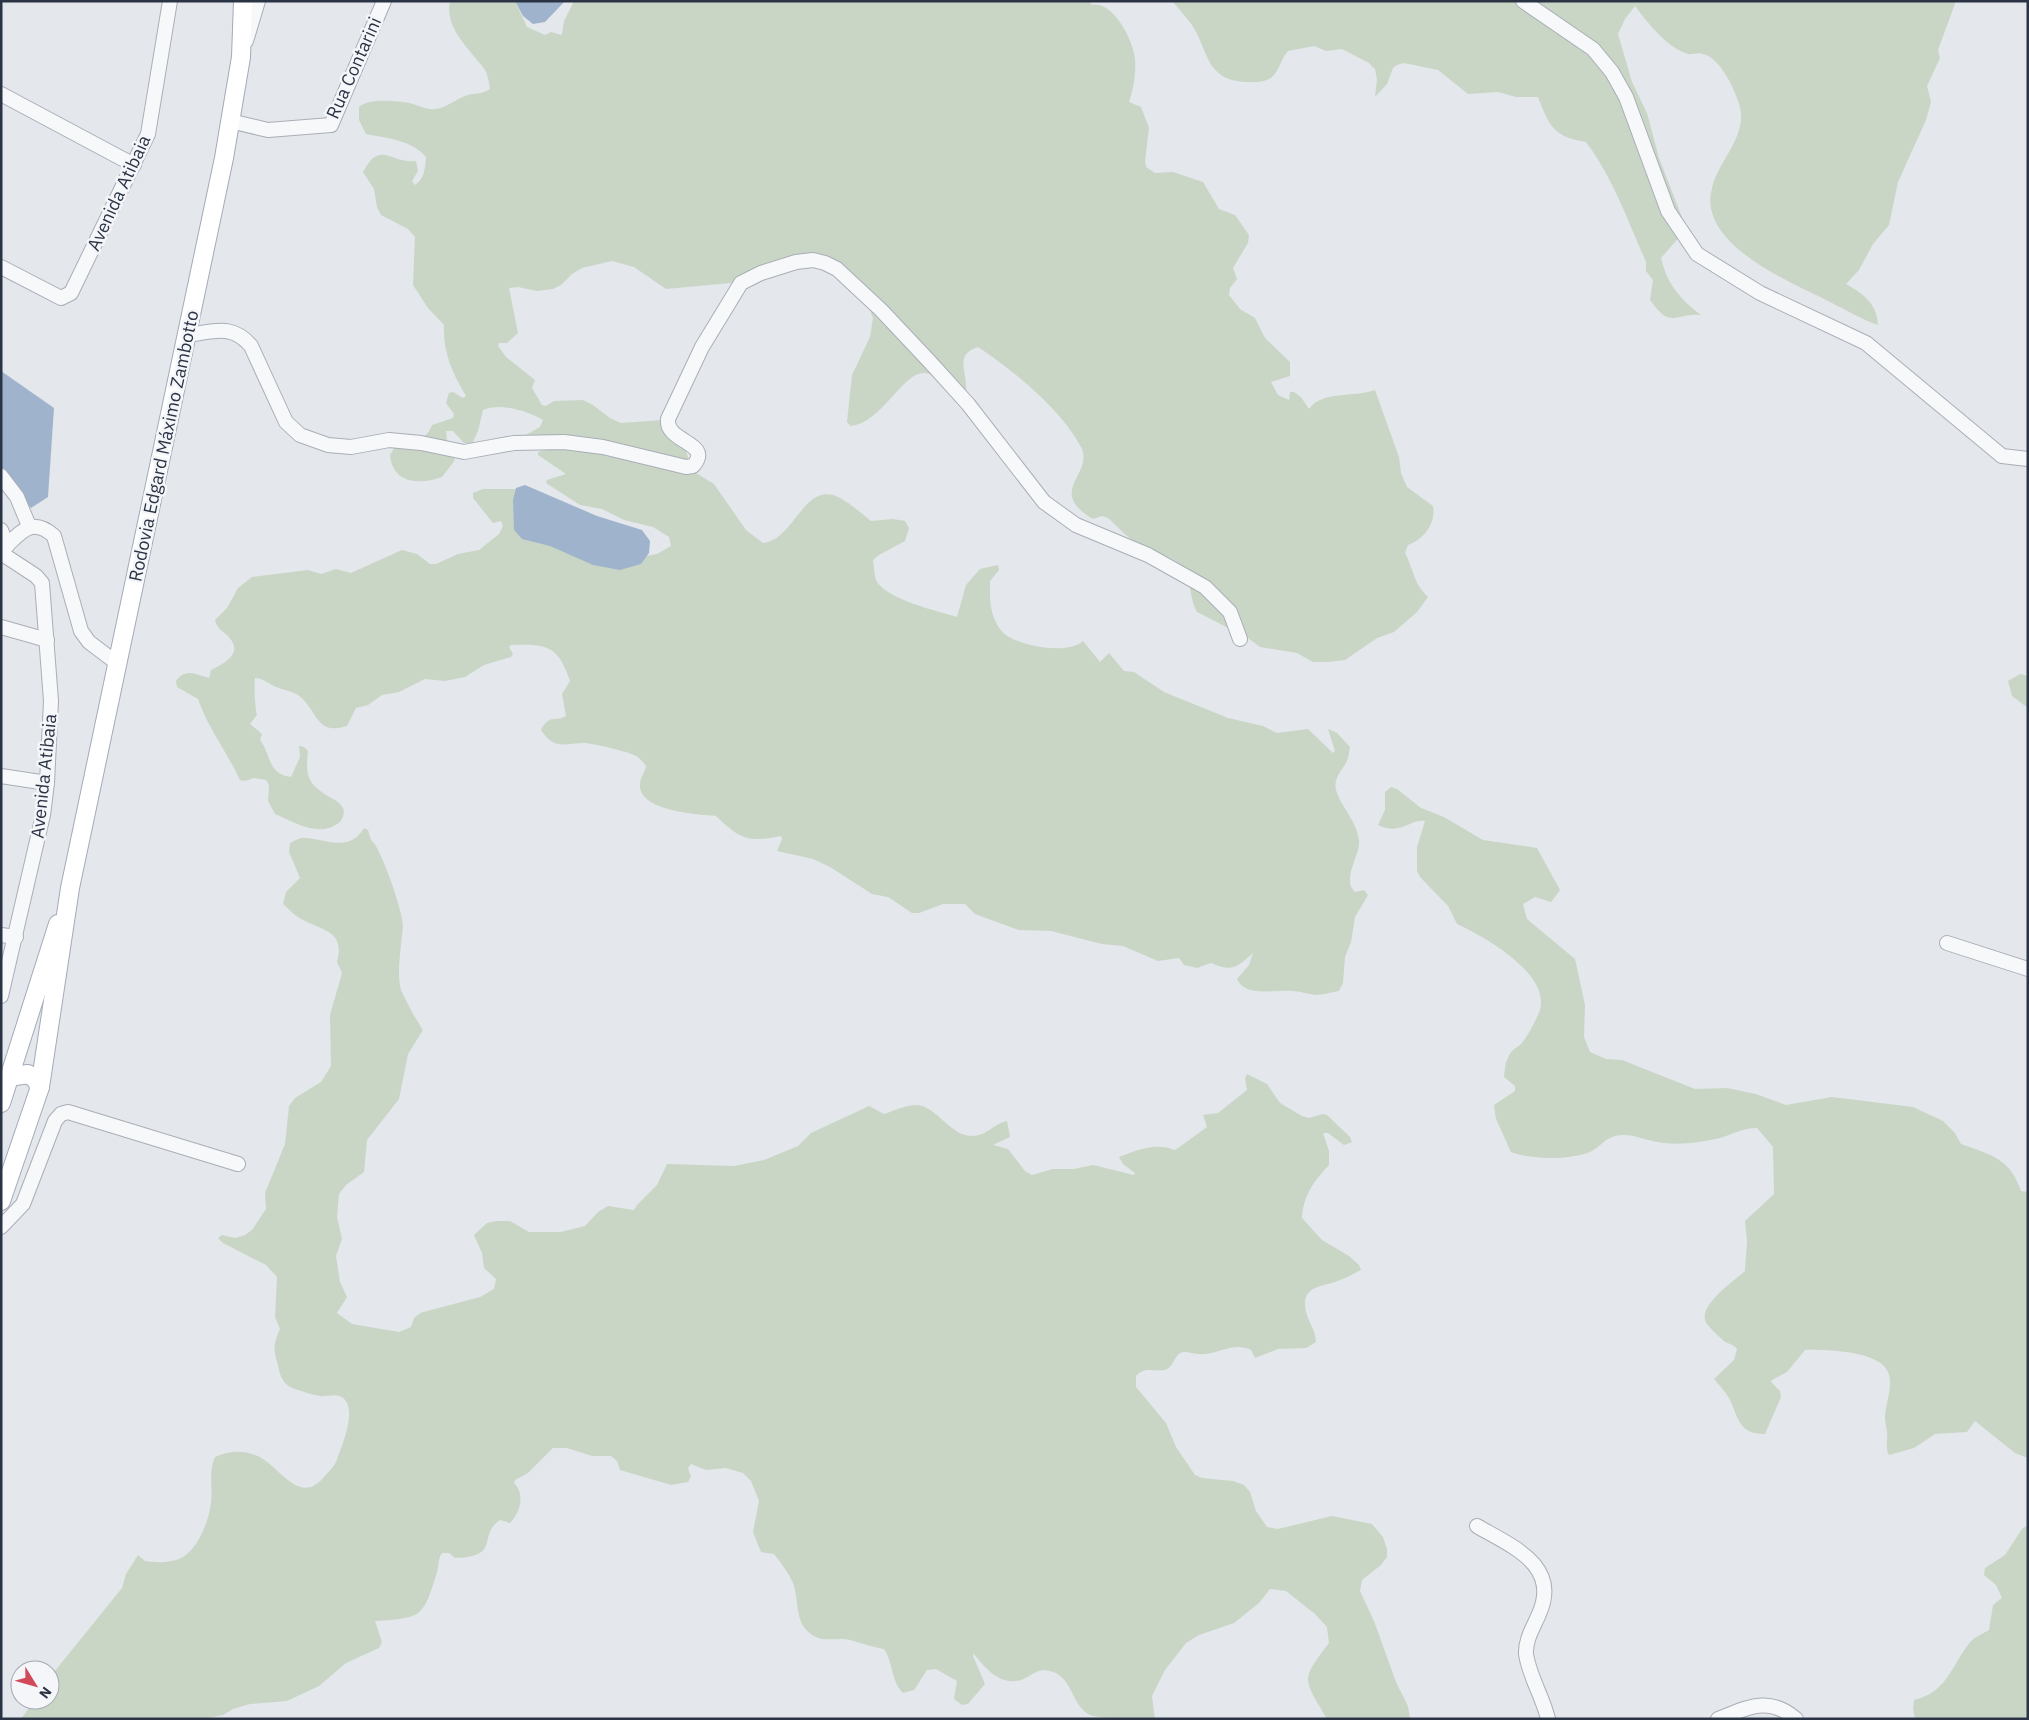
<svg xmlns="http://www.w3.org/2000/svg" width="2029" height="1720" viewBox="0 0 2029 1720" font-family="'IBM Plex Sans',sans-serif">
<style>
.green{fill:#c9d6c5}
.water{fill:#9fb4cc}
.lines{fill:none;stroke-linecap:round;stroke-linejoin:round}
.minor-casing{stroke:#a9aeb7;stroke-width:16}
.major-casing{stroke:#a3abb8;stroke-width:20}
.minor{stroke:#f7f8fa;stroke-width:14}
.major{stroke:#fff;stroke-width:18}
.labels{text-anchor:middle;stroke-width:5;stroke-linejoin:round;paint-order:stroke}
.street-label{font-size:18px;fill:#2b3445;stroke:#f4f6f9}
</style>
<rect width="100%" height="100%" fill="#e4e7ec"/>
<!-- green -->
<g class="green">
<path d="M 450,1 L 515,1 L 527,27 L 545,35 L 551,32 L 562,35 L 564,21 L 574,1 L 1089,1 L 1092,5 C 1113,0 1134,42 1135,59 C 1136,74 1134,87 1129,102 L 1141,107 L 1149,128 L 1145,161 L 1146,167 L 1155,173 L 1173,172 L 1203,182 L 1219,209 L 1235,215 L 1249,235 L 1248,243 L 1233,268 L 1237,279 L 1230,288 L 1229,295 L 1240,309 L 1255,318 L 1265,338 L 1290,362 L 1290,376 L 1271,382 L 1278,395 L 1289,400 L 1290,392 L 1294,392 L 1301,397 L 1309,409 C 1322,390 1354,398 1375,390 L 1399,457 L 1401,473 L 1407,487 L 1433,506 C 1436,524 1424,539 1408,545 L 1405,553 C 1415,572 1412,581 1428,597 L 1417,612 L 1394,632 L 1377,638 L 1345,660 L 1328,662 L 1313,662 L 1297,653 L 1260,647 L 1248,638 L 1197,612 C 1189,598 1192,580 1181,566 C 1172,554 1152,554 1140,546 C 1128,538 1118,527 1108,518 L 1102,516 L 1093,519 C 1045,491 1095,474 1081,447 C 1061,409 1014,371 978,347 C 951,355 971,378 965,395 C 948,392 938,374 925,373 C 903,371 883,422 851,426 L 847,422 L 852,375 L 870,337 L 873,318 L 869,307 L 821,259 L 741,282 L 666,289 L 634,267 L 612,261 L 582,268 L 572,274 L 561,285 L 553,289 L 537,291 L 518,287 L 509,288 L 518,333 L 507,343 L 499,343 L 498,346 L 506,357 L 535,380 L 532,388 L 542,405 L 546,406 L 554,401 L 583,400 L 593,405 L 610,418 L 621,423 L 662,420 L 686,450 L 691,470 L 714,484 L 746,530 L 763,543 C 795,540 804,479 840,498 C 851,504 861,513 871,521 L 893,519 L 905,521 L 909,528 L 905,541 L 879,555 L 873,560 C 874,566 874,574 876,580 C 885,599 937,611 957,617 L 966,585 L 980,569 L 998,565 L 999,570 L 990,581 C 990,599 989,614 1000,629 C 1011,646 1068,656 1083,641 L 1100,662 L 1109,653 L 1124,671 L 1134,672 L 1164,692 L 1228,718 L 1263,726 L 1277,733 L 1308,729 L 1333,753 L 1335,751 L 1328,729 L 1337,733 L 1350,747 C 1349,750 1349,755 1348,758 C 1344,770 1333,776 1336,790 C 1341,807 1360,825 1359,844 C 1358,858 1342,880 1355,892 L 1364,890 L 1368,895 L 1355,917 L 1351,942 L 1345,957 L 1343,983 L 1339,991 C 1332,992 1323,995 1316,995 C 1308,994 1300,991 1292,991 C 1276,989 1245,998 1237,979 L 1249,965 L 1253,953 C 1236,968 1232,972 1211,963 L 1197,968 L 1184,965 L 1179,958 L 1158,961 L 1123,946 L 1102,944 L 1051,931 L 1019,930 L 975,914 L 965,904 L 943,904 L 919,913 L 912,913 L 888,897 L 872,894 L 830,867 L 813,859 L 777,851 L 782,839 L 781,836 C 748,843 740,839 716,816 C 699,815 637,811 640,784 C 640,778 645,772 646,766 C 644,763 641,760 638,757 C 631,752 595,744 586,743 C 567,742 555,752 541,730 C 550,713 554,723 566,716 L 562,694 L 570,681 C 558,645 547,644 511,645 L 509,647 L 513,654 L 511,657 L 484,665 L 465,677 L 445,681 L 425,679 L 399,692 L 382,695 L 368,705 L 356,708 L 347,726 C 315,736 319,711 298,695 C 292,691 283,690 276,687 C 269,684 263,678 255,678 C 254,683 255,710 257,715 L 250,724 L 262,734 L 260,740 C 271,754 268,775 291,777 L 300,757 L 299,746 L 304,747 L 308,751 C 305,777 308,784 331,798 C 336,800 340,803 343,808 C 345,812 343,818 340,822 C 319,839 295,822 275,814 L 268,801 L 269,785 L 266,780 L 254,778 L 245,781 L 240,780 C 227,752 208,728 198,699 L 177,687 L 176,681 C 186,668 195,674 209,678 L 211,670 C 225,663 245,653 227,635 C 221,630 217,628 215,620 L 227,608 L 238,588 L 252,577 L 308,570 L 321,574 L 336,569 L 351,573 L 402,550 L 417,554 L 430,564 L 436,564 L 458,554 L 479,550 L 499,534 L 503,526 L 501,521 L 493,523 L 473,498 L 473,493 L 483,489 L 520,489 L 641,557 L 657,554 L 671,546 L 669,537 L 653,527 L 624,520 L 602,509 L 580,505 L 546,483 L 547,480 L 566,474 L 538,455 L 538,452 L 546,450 L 546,448 L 526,435 L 540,427 L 543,420 C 529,411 498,402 483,410 L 478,431 L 472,444 L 464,443 L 453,431 L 446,431 L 447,441 L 455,460 L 442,477 C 419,485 393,484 390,455 L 397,443 C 413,441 426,442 432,425 L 453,418 L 454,414 L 446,403 L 449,393 L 453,392 L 463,398 L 466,396 C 452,373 443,352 444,325 L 428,308 L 413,285 L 415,237 L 408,229 L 381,215 L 377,207 L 374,189 L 363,172 C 380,139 391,164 416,161 L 418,171 L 412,181 L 415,185 C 425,178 425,168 426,157 C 412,140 386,138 366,134 L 359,120 L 359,107 C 369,98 397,101 409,103 C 418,105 426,110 436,109 C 448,107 457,98 468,95 C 477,93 483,94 490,89 C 489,83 488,75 485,70 C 471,50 444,29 450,1 Z"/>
<path d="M 1172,1 L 1956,1 L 1938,50 L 1940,58 L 1927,86 L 1931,102 L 1926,120 L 1898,182 L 1889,225 L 1873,244 L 1859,270 L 1846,284 C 1863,294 1877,303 1878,325 C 1858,318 1843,308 1824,299 C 1786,280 1697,243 1712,188 C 1719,158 1751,134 1738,101 C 1733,86 1720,58 1703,54 C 1698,52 1692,55 1688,54 C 1666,47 1648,23 1635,6 L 1625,19 L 1618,34 L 1632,82 L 1647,113 L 1659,158 L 1683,220 L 1681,235 L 1661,258 C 1667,284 1680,299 1701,315 C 1675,312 1672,331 1650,300 L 1653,280 L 1646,271 L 1646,262 C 1628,221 1613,178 1586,142 C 1554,137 1549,126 1538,97 L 1516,97 L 1498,92 L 1468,94 L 1438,70 L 1404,63 L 1397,65 L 1393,68 L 1387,84 L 1375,97 L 1377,80 L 1375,69 L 1369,63 L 1342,49 L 1326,51 L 1314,46 L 1288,51 C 1280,59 1280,73 1269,79 C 1262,83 1253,82 1246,82 C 1205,80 1209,51 1192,25 C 1186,17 1179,9 1172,1 Z"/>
<polygon points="2020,674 2028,676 2028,708 2012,696 2008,681"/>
<path d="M 1391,787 L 1397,789 L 1421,808 L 1444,817 L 1483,840 L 1537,848 L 1560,890 L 1551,902 L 1535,897 L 1523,904 L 1527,919 L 1575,959 L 1585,1005 L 1584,1037 L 1590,1052 L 1606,1059 L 1622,1060 L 1695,1089 L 1727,1088 L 1756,1094 L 1786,1105 L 1832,1097 L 1913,1107 L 1943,1121 L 1955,1133 L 1961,1144 C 1991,1155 2010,1158 2021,1191 L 2028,1192 L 2028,1458 L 2015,1453 L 1975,1421 L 1967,1432 L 1935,1434 L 1914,1448 L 1889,1455 C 1885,1448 1888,1441 1887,1433 C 1887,1428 1885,1423 1885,1418 C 1885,1403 1894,1386 1888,1372 C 1880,1351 1824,1349 1805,1350 L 1787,1372 L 1772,1380 L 1771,1382 L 1780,1391 L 1781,1397 L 1765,1434 C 1738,1434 1739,1418 1729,1398 C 1725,1391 1719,1385 1714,1379 L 1734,1360 L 1737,1349 C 1733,1344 1728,1344 1724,1341 C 1718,1336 1712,1330 1707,1324 C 1695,1307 1734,1281 1745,1271 L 1747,1241 L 1745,1221 L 1774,1194 L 1773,1147 L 1757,1128 C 1744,1128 1733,1134 1720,1138 C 1702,1142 1683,1145 1664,1143 C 1647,1142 1632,1132 1615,1136 C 1604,1139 1599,1148 1590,1152 C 1568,1160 1533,1160 1511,1152 L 1496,1119 L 1494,1105 L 1515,1091 L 1515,1086 L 1504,1077 C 1505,1070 1505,1063 1508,1058 C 1510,1051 1516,1048 1521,1044 C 1527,1037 1533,1026 1537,1017 C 1559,978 1485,937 1457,924 L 1448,906 L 1420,877 L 1417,871 L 1417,847 L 1425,821 C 1409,819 1401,836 1378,825 L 1385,810 L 1385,792 Z"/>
<path d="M 364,828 L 368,830 L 371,840 C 380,845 403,912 403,925 C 402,942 396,973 401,990 C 406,1001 416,1020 423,1030 L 408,1054 L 399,1099 L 367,1140 L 364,1172 L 346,1185 L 339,1194 L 337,1217 L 342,1239 L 336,1256 L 340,1282 L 347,1297 L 337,1313 L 352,1324 L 399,1332 L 411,1327 L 414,1318 L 420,1313 L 480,1297 L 494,1289 L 496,1279 L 484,1268 L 482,1253 L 474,1235 L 487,1223 L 496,1221 L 510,1221 L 529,1232 L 561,1232 L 585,1226 L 598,1212 L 608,1206 L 634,1210 L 637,1205 L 657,1185 L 667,1164 L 734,1166 L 764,1160 L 798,1146 L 811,1133 L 869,1106 L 884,1114 C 894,1111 912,1102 922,1106 C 940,1112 952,1136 972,1136 C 987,1136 993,1124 1007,1121 L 1010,1137 L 993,1145 L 1008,1149 L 1025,1171 L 1032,1175 L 1053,1169 L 1074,1169 L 1093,1165 L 1134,1175 L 1135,1173 L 1123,1164 L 1119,1157 C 1136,1150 1157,1142 1174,1150 L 1178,1148 L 1207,1127 L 1203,1115 L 1218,1113 L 1247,1090 L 1245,1078 L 1247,1074 L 1267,1084 L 1280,1103 L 1302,1116 L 1309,1118 L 1323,1114 L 1327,1115 L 1350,1137 L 1352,1142 L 1344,1145 L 1328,1133 L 1323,1133 L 1329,1151 L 1329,1165 C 1314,1181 1303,1196 1302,1218 L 1322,1240 L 1349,1256 L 1359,1265 L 1361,1270 C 1354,1273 1347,1278 1340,1280 C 1322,1288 1300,1284 1306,1312 C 1309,1323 1316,1331 1316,1342 L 1306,1348 L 1278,1349 L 1255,1358 L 1251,1350 C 1233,1341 1217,1356 1199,1354 C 1192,1354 1186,1350 1180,1353 C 1174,1357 1173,1368 1165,1370 C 1154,1372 1145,1366 1136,1376 L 1136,1387 L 1166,1423 L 1176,1447 L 1195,1475 L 1202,1478 L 1233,1481 L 1244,1485 L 1250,1492 L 1256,1511 L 1267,1527 L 1278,1529 L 1332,1516 L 1372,1524 L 1383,1537 L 1387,1549 L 1387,1557 L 1381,1565 L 1362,1580 L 1360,1591 L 1374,1621 L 1396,1682 L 1408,1706 L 1410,1719 L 1327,1719 C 1303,1678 1300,1681 1329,1643 L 1327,1627 L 1315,1614 L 1286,1591 L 1270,1589 L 1259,1603 L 1234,1623 L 1199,1635 L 1186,1643 L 1165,1670 L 1152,1696 L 1155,1719 C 1136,1719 1108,1720 1090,1715 C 1071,1706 1073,1676 1050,1671 C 1036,1668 1033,1676 1021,1680 C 1000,1686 985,1668 974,1654 L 973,1656 L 985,1684 L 968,1704 L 962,1705 L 954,1699 L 957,1681 L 936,1669 L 927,1670 L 914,1690 L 903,1693 C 891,1681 893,1662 884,1649 C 872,1647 862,1643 850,1640 C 840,1637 826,1642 816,1637 C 793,1626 800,1602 793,1583 C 788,1572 781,1563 774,1554 L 761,1552 L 753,1532 L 759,1501 L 751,1481 L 743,1473 L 726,1468 L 706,1470 L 691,1464 L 688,1468 L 691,1477 L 688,1482 L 671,1485 L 620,1470 L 617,1461 L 611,1456 L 592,1456 L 567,1448 L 553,1448 L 528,1473 L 515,1480 L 514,1483 C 525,1494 521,1511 510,1523 L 500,1520 C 477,1535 502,1557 455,1558 L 449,1553 L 442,1553 C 438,1558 439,1565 437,1572 C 423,1618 422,1618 375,1621 L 382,1642 L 379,1648 L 346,1663 L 319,1686 L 287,1701 L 250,1704 L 233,1709 L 223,1715 L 202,1719 L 21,1719 L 35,1700 L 50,1700 L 50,1677 L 122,1588 L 126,1574 L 138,1555 L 145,1561 C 156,1563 173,1563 183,1557 C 199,1547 209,1520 211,1503 C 213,1486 208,1472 215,1457 C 229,1451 241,1450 255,1455 C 279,1463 298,1508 324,1477 C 328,1472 333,1468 336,1462 C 341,1448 361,1403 339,1396 C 333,1394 326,1397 320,1396 C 313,1395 305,1392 298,1390 C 292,1388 286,1386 283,1380 C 280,1376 279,1370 278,1365 C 273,1350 273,1344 280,1329 L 275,1317 L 277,1277 L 266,1265 L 223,1243 L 218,1238 L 222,1235 L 235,1238 L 245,1235 L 252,1230 L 266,1209 L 265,1193 L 285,1144 L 289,1106 L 295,1098 L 321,1082 L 331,1066 L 330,1015 L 342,973 L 337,962 C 346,929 320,931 298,917 C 293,914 288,908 283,904 L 286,892 L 300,878 L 289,852 L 290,843 C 295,841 300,837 305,838 C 327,839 349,853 364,828 Z"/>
<path d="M 2028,1525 L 2028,1719 L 1915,1719 L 1913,1709 L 1914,1700 C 1949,1692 1951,1664 1972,1640 C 1977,1636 1984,1633 1989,1630 L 1993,1605 L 2002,1598 L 1996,1585 L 1984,1575 L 1985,1568 L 2005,1555 L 2022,1529 Z"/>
</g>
<!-- water -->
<g class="water">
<polygon points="515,1 565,1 545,22 533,24 523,16"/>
<polygon points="1,371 54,408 48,497 31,508 1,470"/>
<polygon points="525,485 597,516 642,530 650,541 649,553 641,564 620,570 593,565 550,546 522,539 514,530 513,500 516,488"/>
</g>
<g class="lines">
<defs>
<g id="minor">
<polyline points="1523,1 1593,49 1612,72 1626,97 1668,211 1697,254 1760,293 1866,343 2002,456 2028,459"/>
<polyline points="246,41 258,1"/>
<polyline points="1,94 134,165"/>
<polyline points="230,121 268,130 331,125 384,1"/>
<polyline points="1,267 61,298 71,293 148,134 170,1"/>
<path d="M 187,335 C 214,332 232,323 251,346 L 286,422 L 300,435 L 328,445 L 351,447 L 389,440 L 421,443 L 464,452 L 514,443 L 564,442 L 603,447 L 686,467 L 693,466 C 714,442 665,443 668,419 L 702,347 L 741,283 L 761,273 L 796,262 L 813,260 L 825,263 L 837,269 L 881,310 L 930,362 L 968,404 L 1044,502 L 1076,525 L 1148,555 L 1205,587 L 1230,612 L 1240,639"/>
<polyline points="1,476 17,497 29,526"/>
<polyline points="1,530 7,546"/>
<path d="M 1,551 C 20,534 30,515 54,536 L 81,631 L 89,642 L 118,664"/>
<polyline points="1,553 36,576 42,583 51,701 47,783 43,815 1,996"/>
<polyline points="1,627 47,640"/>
<polyline points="1,776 47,783"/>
<polyline points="1,935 16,937"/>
<polyline points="1947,943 2028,969"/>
<polyline points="1,1227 23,1204 55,1121 61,1114 68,1112 238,1164"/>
<path d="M 1477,1526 C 1511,1546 1561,1565 1539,1614 C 1534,1626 1525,1640 1526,1654 C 1529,1676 1543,1697 1548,1719"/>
<path d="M 1718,1719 C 1747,1708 1768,1695 1796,1719"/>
</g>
<g id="major">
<polyline points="9,1077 28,1074 35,1079 40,1087"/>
<polyline points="1,1103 58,924"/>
<polyline points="1,1201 40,1087 70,888 224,158 241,57 243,1"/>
</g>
</defs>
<!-- minor casing -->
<use href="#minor" class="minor-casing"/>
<!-- major casing -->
<use href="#major" class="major-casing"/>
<!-- minor -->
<use href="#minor" class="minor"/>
<!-- major -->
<use href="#major" class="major"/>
</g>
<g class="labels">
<!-- street labels -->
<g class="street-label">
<text transform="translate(354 68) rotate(-66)" y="6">Rua Contarini</text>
<text transform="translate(119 193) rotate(-65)" y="6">Avenida Atibaia</text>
<text transform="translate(164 446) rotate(-78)" y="6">Rodovia Edgard Máximo Zambotto</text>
<text transform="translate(44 776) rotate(-84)" y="6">Avenida Atibaia</text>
</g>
</g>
<!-- border -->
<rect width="2029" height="1720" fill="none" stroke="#2b3445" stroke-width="5"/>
<!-- north arrow -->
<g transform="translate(35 1685) rotate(127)"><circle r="24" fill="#f4f6f9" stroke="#a4a8b1"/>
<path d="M0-4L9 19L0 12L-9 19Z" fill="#d1495b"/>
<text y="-8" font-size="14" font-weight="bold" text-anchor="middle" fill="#2b3445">N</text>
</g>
</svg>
